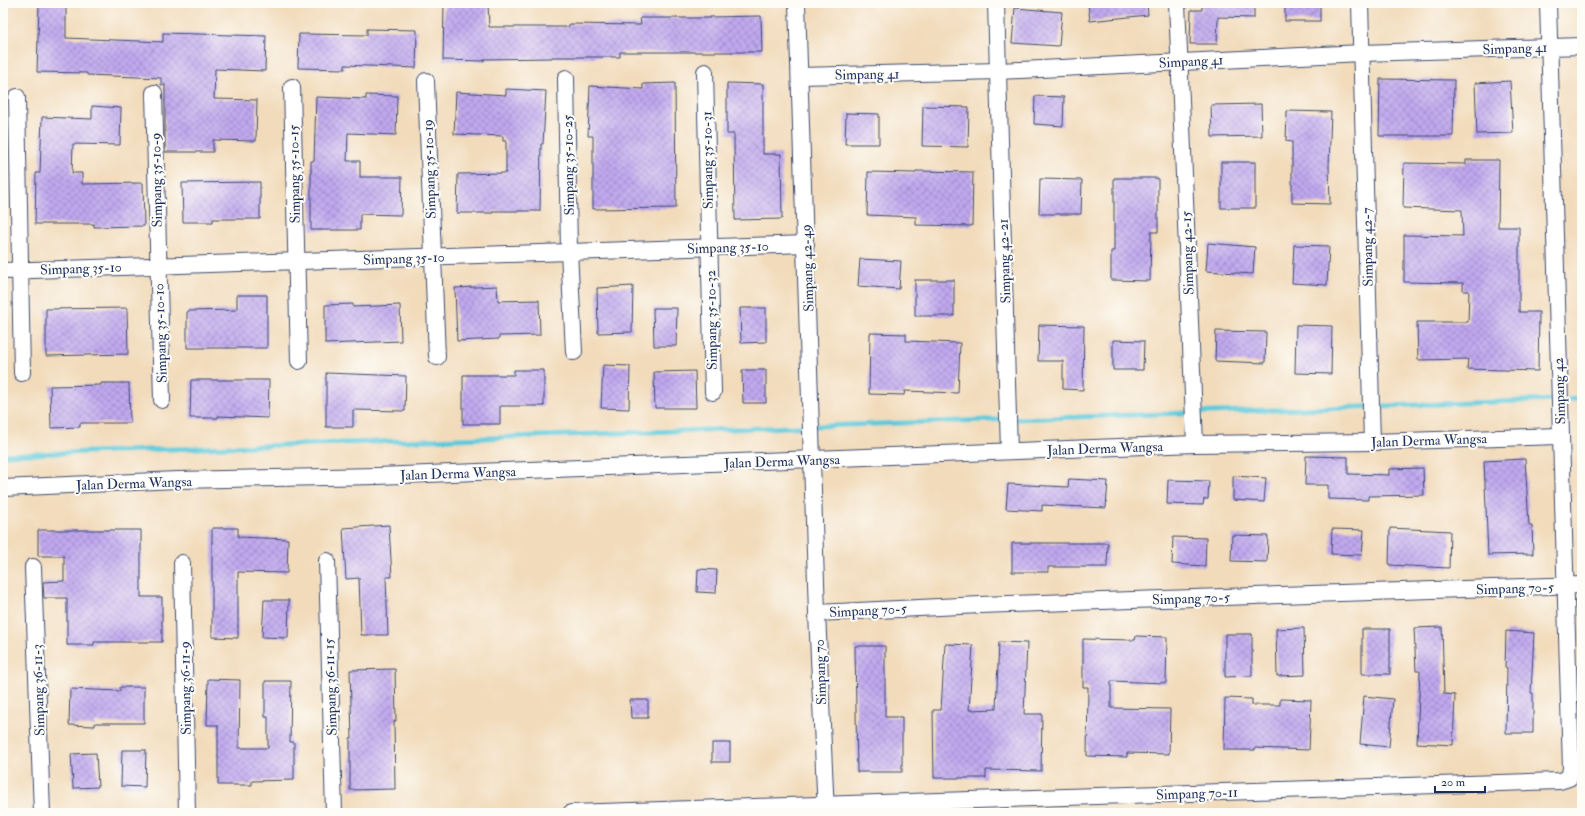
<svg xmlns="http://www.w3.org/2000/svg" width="1585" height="816" viewBox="0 0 1585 816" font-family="'IM FELL Double Pica',serif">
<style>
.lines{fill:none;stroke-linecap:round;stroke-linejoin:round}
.stream{stroke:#5fc9da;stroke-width:5}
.building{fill:url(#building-cross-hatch)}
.street-casing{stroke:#3b496c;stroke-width:18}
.street{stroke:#fff;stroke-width:16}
.labels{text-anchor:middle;stroke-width:4;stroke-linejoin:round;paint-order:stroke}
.street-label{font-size:14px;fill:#1b2f5e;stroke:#fdfcf7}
</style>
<defs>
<pattern id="building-cross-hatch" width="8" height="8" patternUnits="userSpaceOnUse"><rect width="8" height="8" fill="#c1a9ef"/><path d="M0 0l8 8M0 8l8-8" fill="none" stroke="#9c8ac5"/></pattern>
</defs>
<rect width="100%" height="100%" fill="#fdfcf7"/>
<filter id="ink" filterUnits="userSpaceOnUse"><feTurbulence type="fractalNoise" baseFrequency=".025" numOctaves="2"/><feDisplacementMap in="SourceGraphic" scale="8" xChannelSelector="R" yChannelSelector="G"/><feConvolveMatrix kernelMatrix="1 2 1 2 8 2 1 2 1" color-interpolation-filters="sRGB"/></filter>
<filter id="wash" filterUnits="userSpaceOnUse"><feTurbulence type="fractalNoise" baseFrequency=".012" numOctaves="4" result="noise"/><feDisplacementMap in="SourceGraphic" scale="16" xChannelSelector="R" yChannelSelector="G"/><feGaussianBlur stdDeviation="0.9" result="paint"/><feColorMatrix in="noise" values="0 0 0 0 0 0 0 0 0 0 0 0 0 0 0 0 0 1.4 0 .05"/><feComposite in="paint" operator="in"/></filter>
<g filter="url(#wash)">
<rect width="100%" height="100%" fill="#f2dbbb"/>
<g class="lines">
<!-- stream -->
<polyline class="stream" points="3,455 1582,399"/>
</g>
<g id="blocks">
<!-- building -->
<g class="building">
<polygon points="39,3 66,3 66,38 163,42 163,33 266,36 265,71 215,69 214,99 257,100 256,141 213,140 213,152 165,152 165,85 161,85 161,78 87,75 87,73 37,72"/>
<polygon points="444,3 488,3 489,27 569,27 569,24 641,25 640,18 710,18 710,17 761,16 762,52 620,52 620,57 552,57 552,58 484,59 484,61 443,60"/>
<polygon points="1088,3 1147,3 1148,15 1090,21"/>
<polygon points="1202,3 1254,3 1254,18 1218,17 1217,44 1190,44 1191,10 1202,10"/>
<rect x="1285" y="3" width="35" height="18"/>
<polygon points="1015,8 1062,12 1059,46 1012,43"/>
<polygon points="367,29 417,30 416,68 345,65 345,69 298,68 299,34 367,35"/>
<polygon points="1380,79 1454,80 1453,136 1379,136"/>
<polygon points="1510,81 1513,133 1477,134 1475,83"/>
<polygon points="675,83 676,208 593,209 593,136 588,136 590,86 643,89 643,84"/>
<polygon points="727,83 763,84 763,154 781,154 782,219 735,220 734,134 727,134"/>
<polygon points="506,89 546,91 543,144 541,144 540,211 493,211 493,213 457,213 458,174 506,173 506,141 503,141 503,136 454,134 456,92 506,95"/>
<polygon points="366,95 397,96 396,135 348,133 347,161 360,161 360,177 402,177 401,215 360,214 360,230 311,230 311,161 314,161 316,97 366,99"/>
<polygon points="1035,96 1064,97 1063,126 1034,124"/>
<polygon points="1261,104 1262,136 1212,137 1211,105"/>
<polygon points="92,106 121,108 120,145 73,144 72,173 82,173 82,184 143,183 144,226 94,227 94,224 35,224 36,173 40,173 42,117 92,119"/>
<polygon points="923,106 969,107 968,147 922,146"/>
<polygon points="1287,111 1331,112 1329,166 1330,204 1292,203 1292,142 1286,141"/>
<polygon points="846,113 879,114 879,144 845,144"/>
<polygon points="1466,160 1499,160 1498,227 1519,227 1519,312 1539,312 1538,371 1467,369 1468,359 1418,360 1417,322 1468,322 1469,291 1463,291 1463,283 1404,282 1404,235 1463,236 1462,210 1403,208 1404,163 1466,164"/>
<rect x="1221" y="162" width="34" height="46"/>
<polygon points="916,171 973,172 972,226 916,225 916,217 867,215 868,172 916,173"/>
<polygon points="1114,178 1158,178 1158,232 1151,232 1150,281 1111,280 1111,251 1114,251"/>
<polygon points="1040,179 1082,180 1081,214 1039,214"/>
<polygon points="260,182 260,219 213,219 213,222 183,222 182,183"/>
<polygon points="1208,243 1255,247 1253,274 1206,271"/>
<polygon points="1294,245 1329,246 1327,285 1292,283"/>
<polygon points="860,259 901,261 899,289 858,286"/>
<rect x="915" y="280" width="39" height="36"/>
<polygon points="497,286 498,301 539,300 540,335 499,336 499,339 457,341 455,288"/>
<polygon points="633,286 632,332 598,333 597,288"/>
<polygon points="237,295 267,295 267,348 187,348 187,311 237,310"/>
<polygon points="353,304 353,307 400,305 401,341 325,344 325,305"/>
<polygon points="127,308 128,354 46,356 46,309"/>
<polygon points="653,308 677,308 676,346 654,346"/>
<polygon points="740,308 766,308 766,342 741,343"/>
<polygon points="1039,325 1084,326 1083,390 1063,389 1063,361 1038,361"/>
<polygon points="1296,325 1332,326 1331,374 1295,373"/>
<polygon points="1216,331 1266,332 1265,363 1215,361"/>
<polygon points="870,333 906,334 906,341 960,343 958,393 905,391 904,395 869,394"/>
<polygon points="1113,340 1144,341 1143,370 1113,370"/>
<polygon points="603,365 630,366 629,409 601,408"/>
<polygon points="514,370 544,370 544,406 500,406 500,424 463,424 463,375 514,375"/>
<polygon points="742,370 766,370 766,403 743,403"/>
<polygon points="695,371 696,408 655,408 654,372"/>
<polygon points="326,373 406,376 405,411 353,410 353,427 326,427"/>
<polygon points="191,380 269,380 268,418 218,416 218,418 190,418"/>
<polygon points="101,383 129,383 130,423 80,423 80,427 51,428 50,386 101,385"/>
<polygon points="1306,456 1348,457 1348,474 1389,475 1389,469 1423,468 1424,495 1368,496 1368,500 1328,499 1328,485 1305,485"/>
<polygon points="1525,459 1529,525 1532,525 1533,554 1488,555 1484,461"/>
<polygon points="1233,476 1266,478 1264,502 1233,500"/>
<polygon points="1069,479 1108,481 1106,508 1042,505 1042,511 1006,509 1008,484 1068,487"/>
<polygon points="1168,480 1209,481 1208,499 1204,499 1203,505 1167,504"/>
<polygon points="389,525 392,577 386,577 388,635 361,635 359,578 346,579 343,528"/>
<polygon points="212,528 238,528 238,537 288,539 287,573 238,572 238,638 212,637"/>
<polygon points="1390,528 1450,531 1449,568 1389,565"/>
<polygon points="1332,529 1364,530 1362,555 1331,554"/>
<polygon points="38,530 141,530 141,597 162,597 162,642 94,642 94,645 67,645 67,598 44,598 43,582 64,581 64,556 38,556"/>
<polygon points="1232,535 1268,536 1267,562 1231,561"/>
<polygon points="1173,537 1206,538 1205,566 1172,564"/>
<polygon points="1012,543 1108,543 1107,567 1048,567 1048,572 1012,572"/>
<polygon points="698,569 717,570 716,593 697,592"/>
<polygon points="264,600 289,600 288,638 262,637"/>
<polygon points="1442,627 1444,694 1455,695 1453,745 1417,743 1420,671 1416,671 1414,628"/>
<polygon points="1304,628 1305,675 1277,676 1276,629"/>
<rect x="1362" y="629" width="28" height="45"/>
<polygon points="1506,631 1534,633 1531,693 1533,693 1533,733 1506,733 1507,668 1505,667"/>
<polygon points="1225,634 1252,634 1252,676 1225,677"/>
<polygon points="1136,636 1167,637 1166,683 1111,681 1111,708 1170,709 1169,754 1127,753 1127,757 1087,756 1088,687 1083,687 1083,639 1135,640"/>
<polygon points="999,642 1027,643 1024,714 1042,714 1041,771 986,770 986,778 934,778 933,710 941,710 945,644 973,645 969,710 996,709"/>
<polygon points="855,646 885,646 885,717 902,717 902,772 857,772"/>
<polygon points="395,669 396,721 394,721 395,789 350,790 350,738 352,738 350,670"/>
<polygon points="208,679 240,680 239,748 268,748 268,717 265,717 265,681 291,681 290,742 294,742 294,780 252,781 252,785 218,785 218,725 207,725"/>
<polygon points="120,687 144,687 144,723 95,723 95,726 69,725 70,689 120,691"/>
<polygon points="1364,696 1393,699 1389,747 1360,744"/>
<polygon points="1225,698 1252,699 1252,705 1280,705 1280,699 1311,700 1309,750 1255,748 1255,750 1224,750"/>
<polygon points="630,700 648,700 648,718 631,718"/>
<rect x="712" y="743" width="18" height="19"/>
<polygon points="122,750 146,750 145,787 121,786"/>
<polygon points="96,753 98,787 73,788 71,754"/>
</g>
</g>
</g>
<g filter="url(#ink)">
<use href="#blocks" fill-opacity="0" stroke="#3b496c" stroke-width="1"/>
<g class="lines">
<defs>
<g id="street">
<polyline points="797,3 817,613 826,813"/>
<polyline points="996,3 1009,451"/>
<polyline points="1177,3 1195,444"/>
<polyline points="1360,3 1372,442"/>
<polyline points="705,72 713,392"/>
<polyline points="800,76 999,71 1362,53 1582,46"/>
<polyline points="566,78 569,251 574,352"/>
<polyline points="426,81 437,357"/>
<polyline points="292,87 299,361"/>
<polyline points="154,93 162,400"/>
<polyline points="17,97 22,373"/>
<polyline points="3,271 806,244"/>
<polyline points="3,488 177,480 377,476 1195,444 1372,442 1560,436"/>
<polyline points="327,561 334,813"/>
<polyline points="182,563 187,813"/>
<polyline points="33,567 42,813"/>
<polyline points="817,613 980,605 1582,585"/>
<polyline points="571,813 1560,781 1569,778 1571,768 1548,3"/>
</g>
</defs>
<!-- street casing -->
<use href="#street" class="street-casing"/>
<!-- street -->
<use href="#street" class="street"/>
</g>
</g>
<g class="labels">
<!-- street labels -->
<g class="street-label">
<text transform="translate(1515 48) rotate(-2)" y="5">Simpang 41</text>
<text transform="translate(1191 61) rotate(-3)" y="5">Simpang 41</text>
<text transform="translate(867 74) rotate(-1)" y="5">Simpang 41</text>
<text transform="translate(707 160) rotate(-91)" y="5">Simpang 35-10-31</text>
<text transform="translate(568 165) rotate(-91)" y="5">Simpang 35-10-25</text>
<text transform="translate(429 169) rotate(-92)" y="5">Simpang 35-10-19</text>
<text transform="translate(294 174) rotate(-91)" y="5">Simpang 35-10-15</text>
<text transform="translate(156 180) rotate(-91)" y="5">Simpang 35-10-9</text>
<text transform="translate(728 247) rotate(-2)" y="5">Simpang 35-10</text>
<text transform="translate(1367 247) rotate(-91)" y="5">Simpang 42-7</text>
<text transform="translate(1187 253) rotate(-92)" y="5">Simpang 42-15</text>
<text transform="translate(404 258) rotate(-2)" y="5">Simpang 35-10</text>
<text transform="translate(1004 261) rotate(-92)" y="5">Simpang 42-21</text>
<text transform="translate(81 268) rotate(-2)" y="5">Simpang 35-10</text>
<text transform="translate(807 268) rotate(-92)" y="5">Simpang 42-49</text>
<text transform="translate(711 320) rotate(-91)" y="5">Simpang 35-10-32</text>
<text transform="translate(160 333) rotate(-92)" y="5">Simpang 35-10-10</text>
<text transform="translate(1559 391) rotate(-92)" y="5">Simpang 42</text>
<text transform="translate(1429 440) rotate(-2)" y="5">Jalan Derma Wangsa</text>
<text transform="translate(1105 448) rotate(-2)" y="5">Jalan Derma Wangsa</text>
<text transform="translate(782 461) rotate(-2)" y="5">Jalan Derma Wangsa</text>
<text transform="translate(458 473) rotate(-2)" y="5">Jalan Derma Wangsa</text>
<text transform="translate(134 483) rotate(-2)" y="5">Jalan Derma Wangsa</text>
<text transform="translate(1515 588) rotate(-2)" y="5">Simpang 70-5</text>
<text transform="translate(1191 598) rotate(-2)" y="5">Simpang 70-5</text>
<text transform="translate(868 610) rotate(-3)" y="5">Simpang 70-5</text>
<text transform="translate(820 672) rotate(-92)" y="5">Simpang 70</text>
<text transform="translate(330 687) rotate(-92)" y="5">Simpang 36-11-15</text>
<text transform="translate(185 688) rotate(-91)" y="5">Simpang 36-11-9</text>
<text transform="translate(38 690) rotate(-92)" y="5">Simpang 36-11-3</text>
<text transform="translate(1197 793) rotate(-2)" y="5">Simpang 70-11</text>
</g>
</g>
<!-- margin -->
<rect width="1585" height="816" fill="none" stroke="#fdfcf7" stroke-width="16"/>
<!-- scale -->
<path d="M1435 786v6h50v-6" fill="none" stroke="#1b2f5e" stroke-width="2"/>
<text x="1441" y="786" font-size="12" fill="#1b2f5e" stroke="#fdfcf7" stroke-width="3" paint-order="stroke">20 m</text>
</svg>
